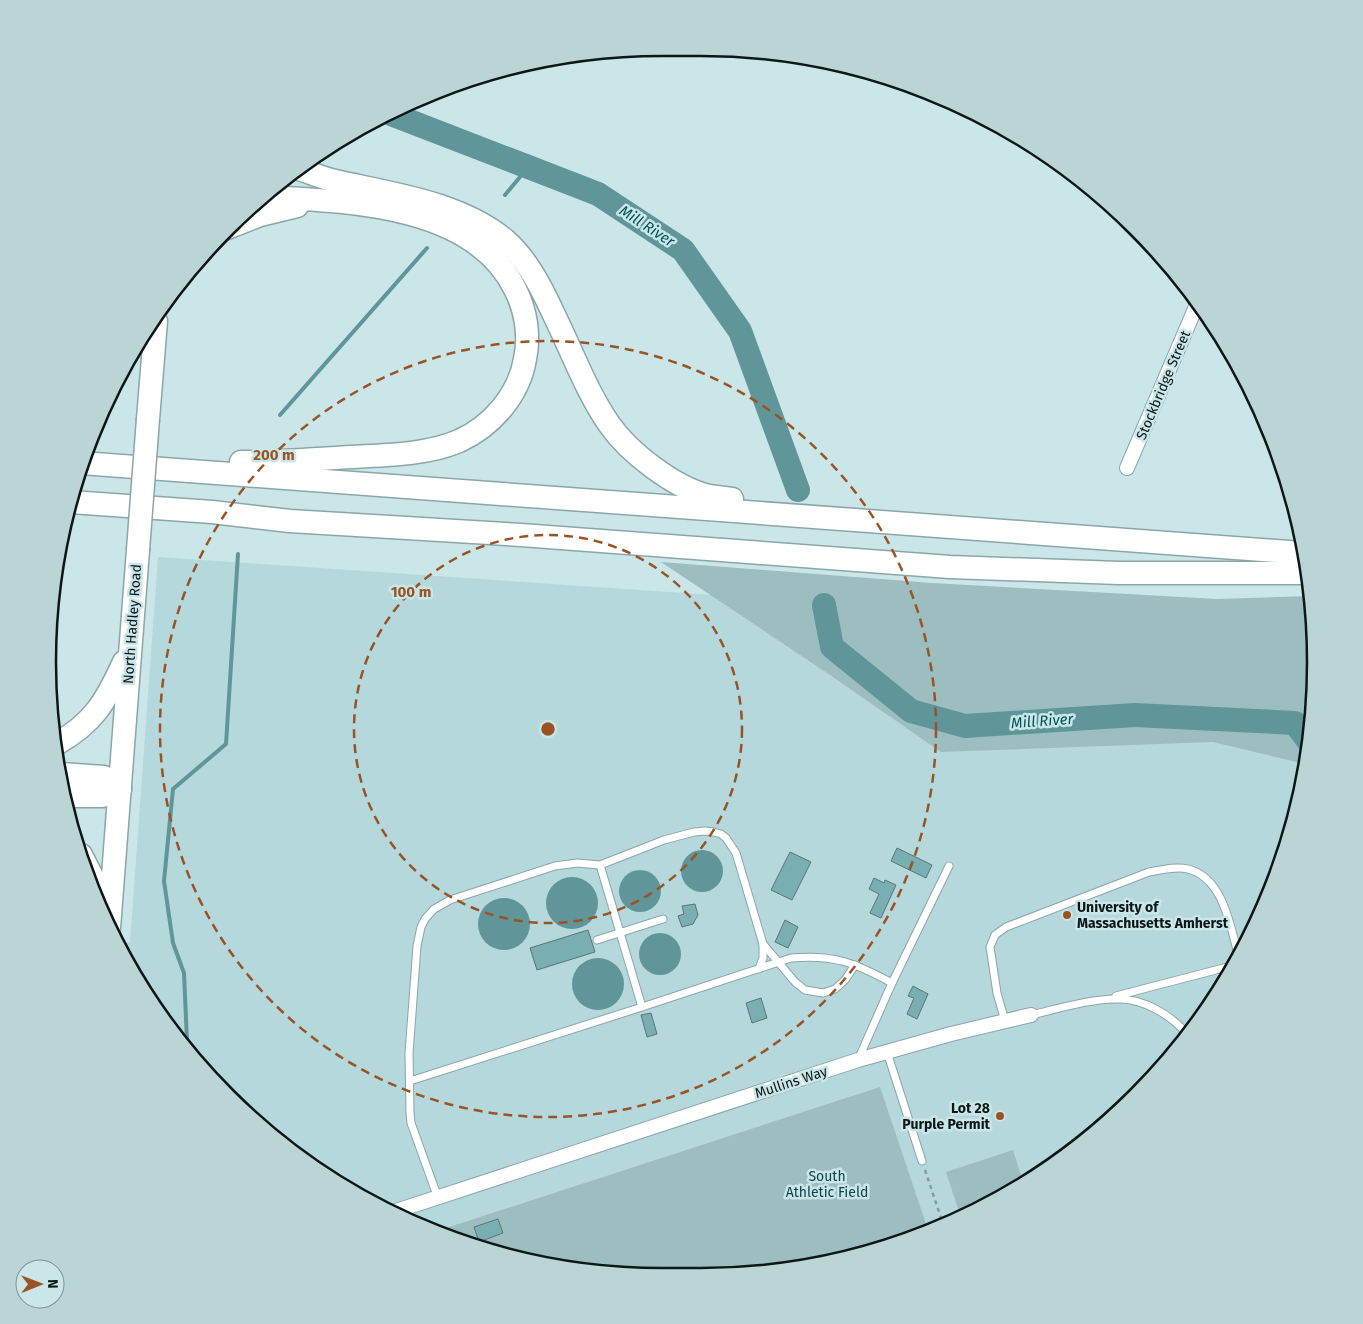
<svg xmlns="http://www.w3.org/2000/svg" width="1363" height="1324" viewBox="0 0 1363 1324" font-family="'Fira Sans',sans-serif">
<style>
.built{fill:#b4d8dc}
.green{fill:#9cbec0}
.water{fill:#609599}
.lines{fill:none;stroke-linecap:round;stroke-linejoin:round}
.stream{stroke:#609599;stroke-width:4}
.river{stroke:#609599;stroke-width:24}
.building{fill:#79aeb2;stroke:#5c7577}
.lane-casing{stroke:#8ba6a8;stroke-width:9}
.street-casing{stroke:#8ba6a8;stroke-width:16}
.primary-casing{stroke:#8ba6a8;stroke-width:25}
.path{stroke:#869b9d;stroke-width:2.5;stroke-dasharray:4 4;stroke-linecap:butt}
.lane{stroke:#fff;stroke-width:7}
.street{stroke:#fff;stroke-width:14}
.primary{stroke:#fff;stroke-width:22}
.primary-bridge-casing{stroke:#8ba6a8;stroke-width:25;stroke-linecap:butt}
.primary-bridge{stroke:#fff;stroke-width:22}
.ring{fill:none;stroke:#985425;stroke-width:2.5;stroke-dasharray:9 6}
.poi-dot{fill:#985425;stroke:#cae6e8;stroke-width:2}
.labels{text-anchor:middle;stroke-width:5;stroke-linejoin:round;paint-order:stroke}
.street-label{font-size:14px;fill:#0d1718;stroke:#cae6e8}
.poi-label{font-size:14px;font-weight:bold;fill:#0d1718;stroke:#cae6e8;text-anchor:start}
.park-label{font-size:14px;fill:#104246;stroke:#cae6e8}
.water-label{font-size:15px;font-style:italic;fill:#01545a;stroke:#cae6e8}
.rim{fill:none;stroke:#0d1718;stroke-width:2.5}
.centre{fill:#985425;stroke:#cae6e8;stroke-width:2.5}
.ring-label{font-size:15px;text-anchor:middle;font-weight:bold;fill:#985425;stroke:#cae6e8;stroke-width:5;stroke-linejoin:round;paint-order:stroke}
</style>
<rect width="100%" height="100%" fill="#cae6e8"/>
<!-- built -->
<polygon class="built" points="158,557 1314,636 1310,742 1283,860 1233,969 1163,1067 1075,1150 973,1213 860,1256 741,1275 582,1271 465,1244 355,1194 257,1124 174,1036 116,941 130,943"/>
<!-- green -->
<g class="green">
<polygon points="661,562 932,583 1217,599 1310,596 1314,622 1310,742 1305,764 1213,742 941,752 830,675"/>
<polygon points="880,1087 928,1230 860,1256 741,1275 582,1271 465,1244 437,1231"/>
<polygon points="1013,1150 1023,1182 973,1213 961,1218 946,1172"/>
</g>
<!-- water -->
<g class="water">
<circle cx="702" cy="871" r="21"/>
<circle cx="640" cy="891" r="21"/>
<circle cx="572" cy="903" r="26"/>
<circle cx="504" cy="924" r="26"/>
<circle cx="660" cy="954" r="21"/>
<circle cx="598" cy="984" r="26"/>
</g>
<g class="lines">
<!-- stream -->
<g class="stream">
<polyline points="505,195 520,177 522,164"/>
<polyline points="280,415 427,248"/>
<polyline points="193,1056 187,1041 184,973 173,943 164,881 173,789 226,744 238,554"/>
</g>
<!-- river -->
<g class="river">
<polyline points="391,114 598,194 683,250 740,331 798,490"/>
<polyline points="824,605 832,647 911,711 965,726 1135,715 1295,723 1310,743"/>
</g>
</g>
<!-- building -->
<g class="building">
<polygon points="897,848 932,865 926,878 891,861"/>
<polygon points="790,852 811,862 792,900 771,890"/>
<polygon points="874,878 884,883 885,880 896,885 881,918 870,913 879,894 869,889"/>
<polygon points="695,904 698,915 693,924 682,927 678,916 684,914 682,906"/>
<polygon points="785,920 798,927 788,948 775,942"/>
<polygon points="588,930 595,952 537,970 530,948"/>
<polygon points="913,986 928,994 917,1019 907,1014 914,998 908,996"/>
<polygon points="761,998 767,1018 752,1023 746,1003"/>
<polygon points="651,1013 657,1034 647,1037 641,1015"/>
<polygon points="498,1219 503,1233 479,1242 474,1227"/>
</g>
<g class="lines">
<defs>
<g id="lane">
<polyline points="600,865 642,1007"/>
<polyline points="597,940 663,919"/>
<polyline points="759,969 763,958 763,944"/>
<polyline points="1116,996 1235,965"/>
<path d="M 1031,1015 C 1057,1009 1093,998 1119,999 C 1144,999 1171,1015 1187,1034"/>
<path d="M 1005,1021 L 997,993 L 990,947 L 995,935 L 1006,927 L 1149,872 C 1161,870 1176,866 1188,869 C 1224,878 1230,927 1239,957"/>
<polyline points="887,1052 922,1161"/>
<polyline points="858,1060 892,983 949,866"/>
<path d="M 410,1081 L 642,1007 L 791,958 C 834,954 855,963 892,983"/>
<polyline points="438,1198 411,1123 410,1112 409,1053 417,946 421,927 425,919 434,909 450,900 555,866 577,863 600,865 664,840 694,832 705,831 714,832 721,834 726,838 736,853 763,944 795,982 805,990 823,993 835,989 845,980 855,965"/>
</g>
<g id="street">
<polyline points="1127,468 1198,302"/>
<polyline points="393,1212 858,1060 951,1034 1031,1015"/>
</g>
<g id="primary">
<path d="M 299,169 C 311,173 323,178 335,181 C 392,194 459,202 505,240 C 529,261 543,291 556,319 C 573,354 587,392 609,424 C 629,453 675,488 709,496 C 717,497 724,498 732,499"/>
<polyline points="227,228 260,215 297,206"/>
<polyline points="148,419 156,321"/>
<path d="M 241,462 C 278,462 314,459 351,457 C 386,455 426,455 459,441 C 492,426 519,395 525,359 C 530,336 526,310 515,289 C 474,204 346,201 265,197"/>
<polyline points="81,463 1303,553"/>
<polyline points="71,502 212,512 290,521 521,535 950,567 1119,573 1306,573"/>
<path d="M 56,744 C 94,723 106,701 124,662"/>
<polyline points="61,774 104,777 120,789"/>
<polyline points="64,796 102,796 120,789"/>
<polyline points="81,855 96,884 102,910"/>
<polyline points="109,928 138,550"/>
</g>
</defs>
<!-- lane casing -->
<use href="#lane" class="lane-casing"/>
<!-- street casing -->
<use href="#street" class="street-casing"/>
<!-- primary casing -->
<use href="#primary" class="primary-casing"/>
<!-- path -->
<polyline class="path" points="925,1170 943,1224"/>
<!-- lane -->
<use href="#lane" class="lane"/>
<!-- street -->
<use href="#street" class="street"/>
<!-- primary -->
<use href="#primary" class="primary"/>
<defs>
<polyline id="primary-bridge" points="138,550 148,419"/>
</defs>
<!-- primary-bridge casing -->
<use href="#primary-bridge" class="primary-bridge-casing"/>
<!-- primary-bridge -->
<use href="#primary-bridge" class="primary-bridge"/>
</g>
<!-- distance rings -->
<g class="ring">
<circle cx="548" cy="729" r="194"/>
<circle cx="548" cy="729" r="388"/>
</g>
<!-- markers -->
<g class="poi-dot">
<circle cx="1067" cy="915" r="5"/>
<circle cx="1000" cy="1116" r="5"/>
</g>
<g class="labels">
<!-- street labels -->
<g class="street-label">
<text transform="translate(1163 385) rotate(-67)" y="5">Stockbridge Street</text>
<text transform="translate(132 624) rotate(-86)" y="5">North Hadley Road</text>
<text transform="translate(791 1082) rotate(-18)" y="5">Mullins Way</text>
</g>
<!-- poi labels -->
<g class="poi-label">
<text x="1077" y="912">University of<tspan x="1077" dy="16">Massachusetts Amherst</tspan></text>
<text x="990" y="1113" text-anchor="end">Lot 28<tspan x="990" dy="16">Purple Permit</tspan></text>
</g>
<!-- park labels -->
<g class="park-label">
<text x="827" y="1181">South<tspan x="827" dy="16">Athletic Field</tspan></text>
</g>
<!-- water labels -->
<g class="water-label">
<text transform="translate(647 226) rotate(33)" y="5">Mill River</text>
<text transform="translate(1042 721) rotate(-4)" y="5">Mill River</text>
</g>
</g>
<!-- crop -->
<path d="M0 0H1363V1324H0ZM662 56H701A606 606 0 0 1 1307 662V662A606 606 0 0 1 701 1268H662A606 606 0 0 1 56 662V662A606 606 0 0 1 662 56Z" fill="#bbd5d7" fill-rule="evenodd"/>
<path class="rim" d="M662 56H701A606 606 0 0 1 1307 662V662A606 606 0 0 1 701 1268H662A606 606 0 0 1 56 662V662A606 606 0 0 1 662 56Z"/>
<circle cx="548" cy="729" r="8" class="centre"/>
<g class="ring-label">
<text x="274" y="460">200 m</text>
<text x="411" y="597">100 m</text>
</g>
<!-- north arrow -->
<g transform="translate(40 1284) rotate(89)"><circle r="24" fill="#cae6e8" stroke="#7e9395"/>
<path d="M0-4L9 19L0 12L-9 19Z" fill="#985425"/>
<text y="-8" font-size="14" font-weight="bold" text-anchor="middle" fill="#0d1718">N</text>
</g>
</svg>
